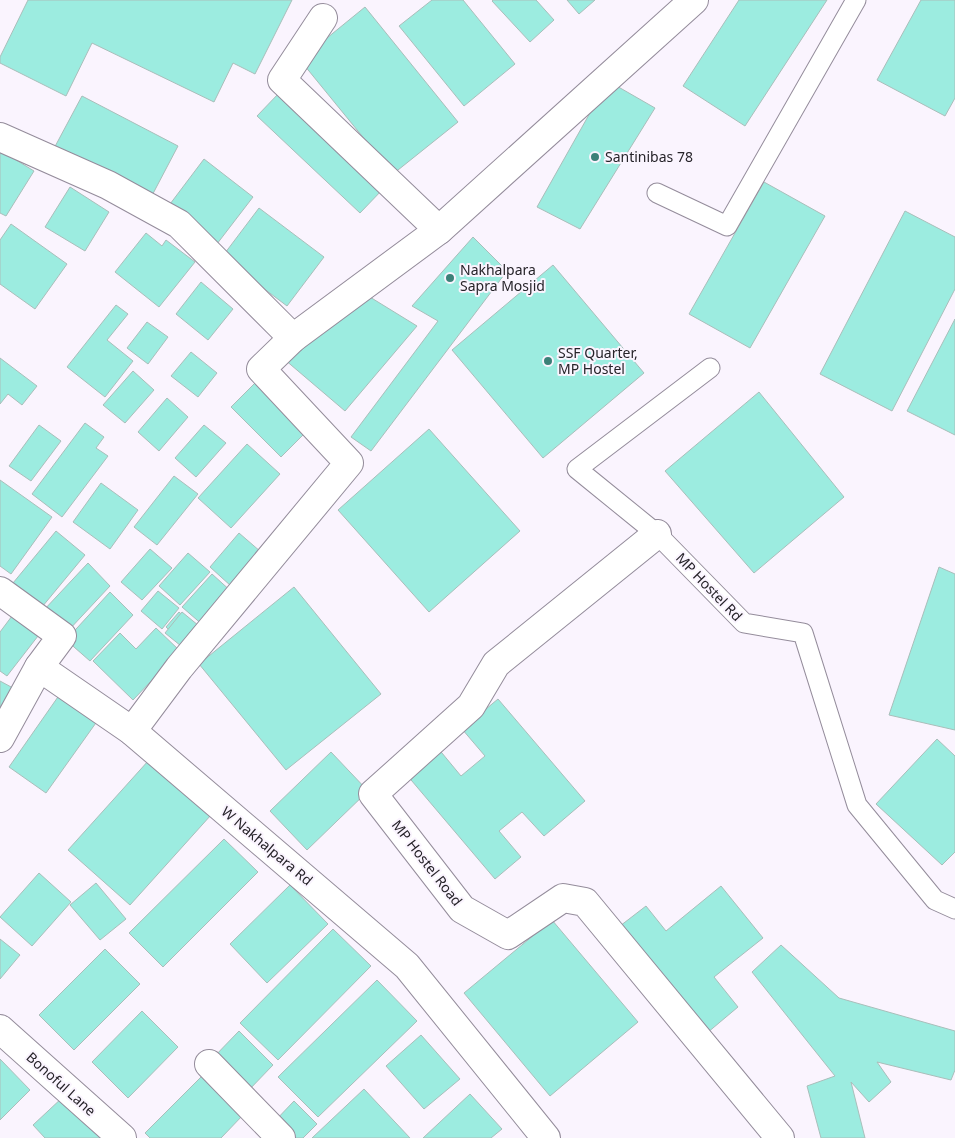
<svg xmlns="http://www.w3.org/2000/svg" width="955" height="1138" viewBox="0 0 955 1138" font-family="'Noto Sans',sans-serif">
<style>
.building{fill:#9cece0;stroke:#a9beba}
.lines{fill:none;stroke-linecap:round;stroke-linejoin:round}
.service-casing{stroke:#948c9b;stroke-width:21}
.minor-casing{stroke:#948c9b;stroke-width:30}
.service{stroke:#fff;stroke-width:19}
.minor{stroke:#fff;stroke-width:28}
.poi-dot{fill:#3b8178;stroke:#faf4fe;stroke-width:2}
.labels{text-anchor:middle;stroke-width:4;stroke-linejoin:round;paint-order:stroke}
.poi-label{font-size:14px;fill:#262329;stroke:#faf4fe;text-anchor:start}
.street-label{font-size:14px;fill:#262329;stroke:#faf4fe}
</style>
<rect width="100%" height="100%" fill="#faf4fe"/>
<!-- building -->
<g class="building">
<polygon points="28,0 292,0 255,74 233,63 214,102 92,43 66,96 0,63 0,57"/>
<polygon points="432,0 463,0 515,64 464,106 399,26"/>
<polygon points="493,0 536,0 554,20 530,42 492,1"/>
<polygon points="567,0 595,0 579,14"/>
<polygon points="739,0 827,0 745,126 683,86"/>
<polygon points="921,0 955,0 955,98 945,116 877,80"/>
<polygon points="365,7 458,122 393,174 300,60"/>
<polygon points="608,81 655,108 580,229 537,207"/>
<polygon points="280,92 383,189 360,213 257,116"/>
<polygon points="82,96 178,146 147,205 51,154"/>
<polygon points="0,150 34,171 6,216 0,213"/>
<polygon points="204,159 253,197 210,253 161,216"/>
<polygon points="764,182 825,216 750,348 689,314"/>
<polygon points="70,187 109,212 85,251 45,227"/>
<polygon points="259,208 324,257 287,306 222,257"/>
<polygon points="905,211 955,237 955,289 892,411 820,374"/>
<polygon points="11,224 67,264 35,309 0,284 0,240"/>
<polygon points="146,233 162,246 166,240 195,262 159,307 115,272"/>
<polygon points="473,237 507,271 371,451 351,437 438,321 412,306"/>
<polygon points="553,265 644,373 543,458 452,350"/>
<polygon points="201,282 233,309 208,340 176,314"/>
<polygon points="365,294 417,326 345,411 284,359"/>
<polygon points="116,305 128,314 107,340 133,361 105,397 67,367"/>
<polygon points="955,319 955,435 907,411"/>
<polygon points="147,322 168,337 148,364 127,348"/>
<polygon points="191,352 217,373 198,397 171,376"/>
<polygon points="0,358 37,386 22,405 8,394 0,404"/>
<polygon points="133,371 154,390 125,423 103,405"/>
<polygon points="258,380 308,430 281,457 231,407"/>
<polygon points="759,392 844,497 754,573 665,471"/>
<polygon points="167,398 188,417 159,451 138,432"/>
<polygon points="85,423 104,437 96,448 108,456 62,517 32,494"/>
<polygon points="39,425 61,441 31,481 9,466"/>
<polygon points="204,425 226,443 196,477 175,458"/>
<polygon points="429,429 520,531 429,612 338,510"/>
<polygon points="247,444 280,474 231,528 198,498"/>
<polygon points="174,476 198,494 157,545 134,527"/>
<polygon points="0,480 52,517 11,574 0,566"/>
<polygon points="101,483 138,510 110,549 73,522"/>
<polygon points="56,531 85,555 42,607 13,583"/>
<polygon points="239,533 261,552 231,586 210,567"/>
<polygon points="150,549 172,568 142,600 121,582"/>
<polygon points="188,553 210,572 180,605 159,586"/>
<polygon points="88,563 110,586 67,632 43,611"/>
<polygon points="939,567 955,574 955,730 889,715"/>
<polygon points="212,574 233,593 204,626 182,607"/>
<polygon points="294,587 381,694 286,770 199,664"/>
<polygon points="158,591 179,608 162,629 141,611"/>
<polygon points="110,592 133,615 90,661 66,640"/>
<polygon points="179,612 198,629 184,644 166,627"/>
<polygon points="182,612 204,630 186,650 165,633"/>
<polygon points="12,616 38,636 7,676 0,671 0,632"/>
<polygon points="156,628 180,651 133,700 93,661 120,633 136,649"/>
<polygon points="0,681 13,688 0,712"/>
<polygon points="60,694 98,720 46,793 9,767"/>
<polygon points="498,699 585,801 544,836 522,812 499,831 521,857 495,879 406,774 437,747 461,776 485,756 462,729"/>
<polygon points="937,739 955,756 955,852 942,865 876,804"/>
<polygon points="331,752 368,791 307,850 270,811"/>
<polygon points="149,760 211,815 130,905 68,850"/>
<polygon points="224,839 258,872 163,967 129,933"/>
<polygon points="39,873 71,902 32,946 0,917"/>
<polygon points="96,883 126,919 100,940 70,905"/>
<polygon points="290,885 328,924 267,983 230,944"/>
<polygon points="721,886 763,938 714,977 738,1007 707,1033 620,926 646,906 666,931"/>
<polygon points="552,920 638,1022 550,1096 464,993"/>
<polygon points="333,929 371,966 278,1060 240,1023"/>
<polygon points="0,939 20,955 0,979"/>
<polygon points="781,945 839,998 955,1031 955,1070 951,1080 877,1062 891,1082 869,1102 851,1082 865,1138 821,1138 807,1086 835,1076 752,972"/>
<polygon points="105,949 140,984 74,1050 39,1015"/>
<polygon points="377,980 417,1021 318,1117 278,1077"/>
<polygon points="142,1011 178,1047 128,1098 92,1062"/>
<polygon points="239,1031 273,1065 246,1093 211,1060"/>
<polygon points="421,1035 460,1079 424,1109 386,1066"/>
<polygon points="0,1059 30,1090 0,1120"/>
<polygon points="202,1076 243,1115 221,1138 150,1138 145,1133"/>
<polygon points="364,1089 410,1138 312,1138"/>
<polygon points="470,1094 502,1129 491,1138 423,1138"/>
<polygon points="63,1097 103,1138 45,1138 33,1125"/>
<polygon points="294,1101 317,1124 303,1138 291,1138 274,1122"/>
</g>
<g class="lines">
<defs>
<g id="service">
<polyline points="657,193 727,226 856,0"/>
<polyline points="710,368 577,469 657,534 744,623 803,633 857,805 935,900 955,909"/>
</g>
<g id="minor">
<polyline points="0,137 108,185 179,224 293,338"/>
<polyline points="439,230 694,0"/>
<polyline points="657,534 496,664 471,706 373,794 462,909 508,935 563,898 585,902 780,1138"/>
<polyline points="0,591 62,636 39,667 132,731 407,966 546,1138"/>
<polyline points="132,731 179,668 349,463 261,369 293,338 439,230 282,80 323,18"/>
<polyline points="0,738 39,667"/>
<polyline points="0,1029 122,1138"/>
<polyline points="209,1064 281,1138"/>
</g>
</defs>
<!-- service casing -->
<use href="#service" class="service-casing"/>
<!-- minor casing -->
<use href="#minor" class="minor-casing"/>
<!-- service -->
<use href="#service" class="service"/>
<!-- minor -->
<use href="#minor" class="minor"/>
</g>
<!-- markers -->
<g class="poi-dot">
<circle cx="595" cy="157" r="5"/>
<circle cx="450" cy="278" r="5"/>
<circle cx="548" cy="361" r="5"/>
</g>
<g class="labels">
<!-- poi labels -->
<g class="poi-label">
<text x="605" y="162">Santinibas 78</text>
<text x="460" y="275">Nakhalpara<tspan x="460" dy="16">Sapra Mosjid</tspan></text>
<text x="558" y="358">SSF Quarter,<tspan x="558" dy="16">MP Hostel</tspan></text>
</g>
<!-- street labels -->
<g class="street-label">
<text transform="translate(709 587) rotate(46)" y="5">MP Hostel Rd</text>
<text transform="translate(267 846) rotate(40)" y="5">W Nakhalpara Rd</text>
<text transform="translate(427 863) rotate(52)" y="5">MP Hostel Road</text>
<text transform="translate(61 1084) rotate(42)" y="5">Bonoful Lane</text>
</g>
</g>
</svg>
